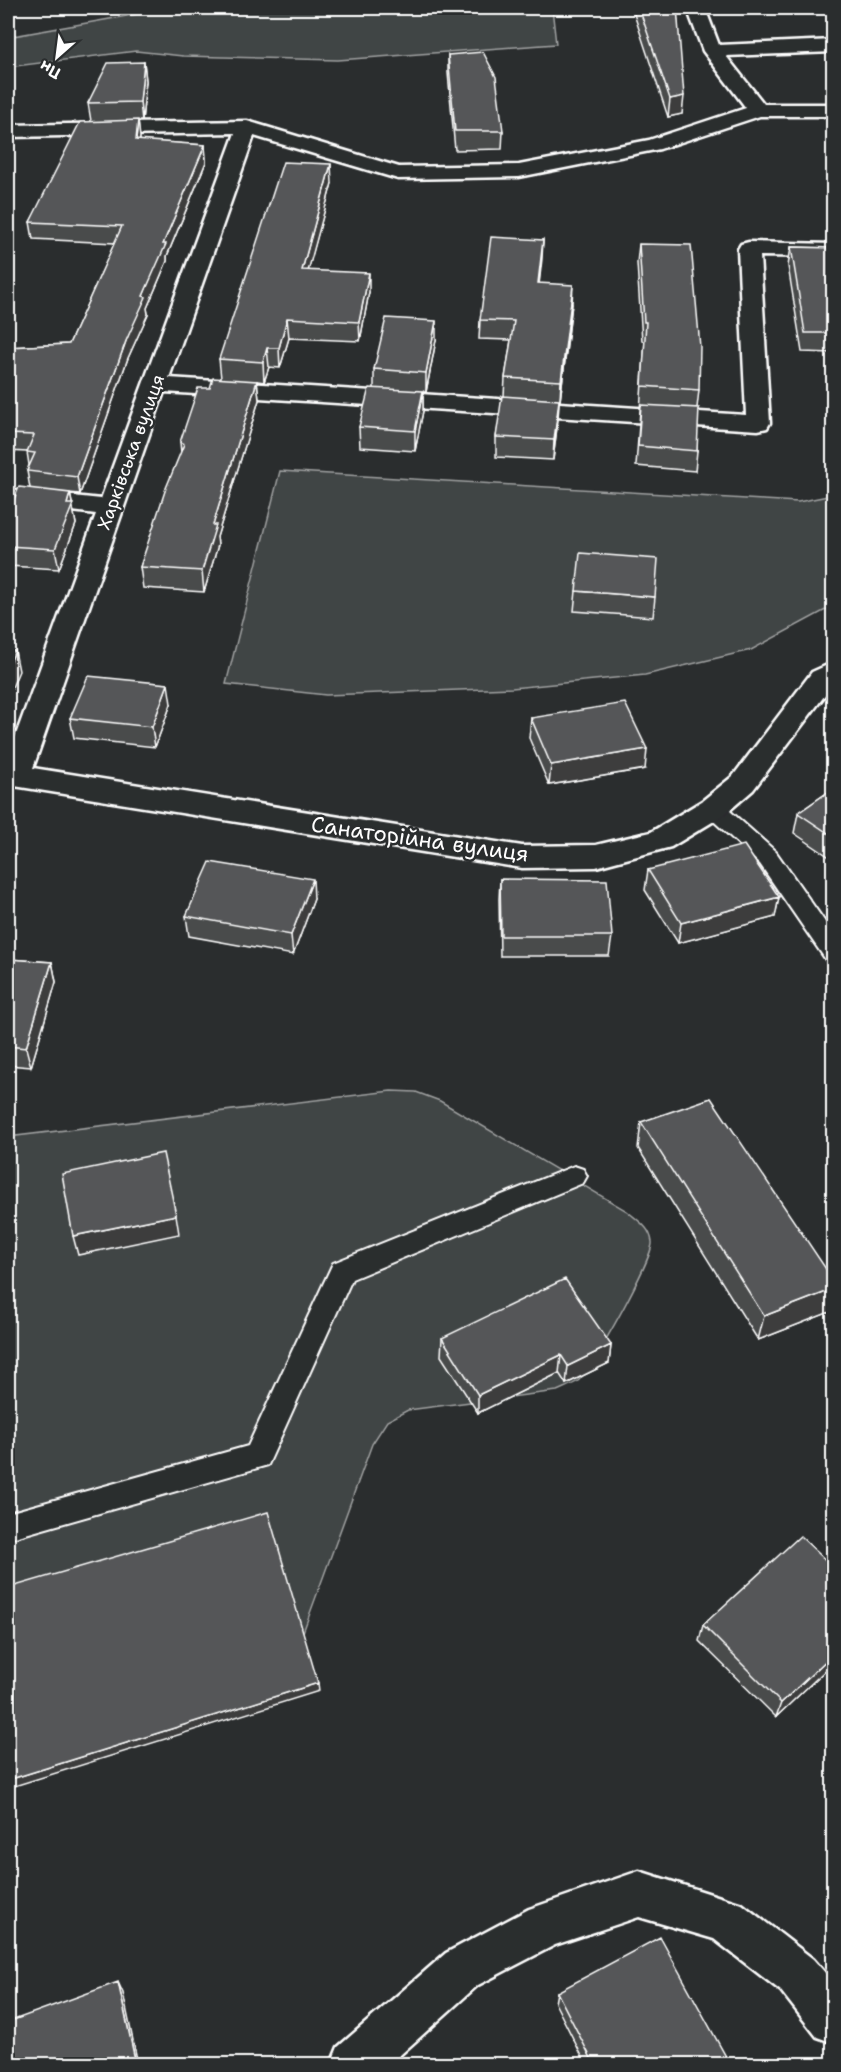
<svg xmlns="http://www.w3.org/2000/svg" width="841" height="2072" font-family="'Shantell Sans',sans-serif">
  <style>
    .green { fill: #414445; stroke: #a0a2a2; stroke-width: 1.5 }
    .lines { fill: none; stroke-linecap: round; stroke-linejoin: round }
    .service-casing { stroke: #fff; stroke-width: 4 }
    .minor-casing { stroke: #fff; stroke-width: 5 }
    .service { fill: #2a2d2e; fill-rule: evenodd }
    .minor { fill: #2a2d2e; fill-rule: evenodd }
    .wall { fill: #494b4c; stroke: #fff; stroke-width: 1.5 }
    .shaded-wall { fill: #3c3d3e; stroke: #fff; stroke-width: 1.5 }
    .building { fill: #555758; stroke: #fff; stroke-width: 1.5 }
    .labels { text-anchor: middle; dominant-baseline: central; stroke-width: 5; stroke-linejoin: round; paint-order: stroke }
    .far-street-label { font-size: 18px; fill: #fff; stroke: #2a2d2e }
    .street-label { font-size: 22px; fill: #fff; stroke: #2a2d2e }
  </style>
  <rect width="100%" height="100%" fill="#2a2d2e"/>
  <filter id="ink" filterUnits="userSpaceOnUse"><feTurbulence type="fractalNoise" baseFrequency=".0167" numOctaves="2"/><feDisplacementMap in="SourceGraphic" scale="12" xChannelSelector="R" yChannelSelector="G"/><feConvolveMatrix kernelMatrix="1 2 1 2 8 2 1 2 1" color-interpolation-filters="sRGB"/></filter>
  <g filter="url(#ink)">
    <!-- green -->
    <path class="green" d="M172,8h380l4,36 -218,16 -155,-4 -47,-5 -128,16v-30z
      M280,471l518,31 35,-7v111l-82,44 -106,25 -133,13 -186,7 -100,-11z
      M391,1091l25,1 24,9 187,110c11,10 23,16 25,31 2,15 -60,127 -74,139 -6,4 -15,7 -21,10l-149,19 -21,11 -15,23 -70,191 -294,114v-612z"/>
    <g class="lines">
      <defs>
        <path id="service" d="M713,801l8,2 55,49 58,83v27l-8,-2 -66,-96 -55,-51 -3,-5 3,-5z
          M574,1166l9,3 4,7 -4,7 -231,96 -84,186 -260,74v-26l240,-67 85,-183z"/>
        <path id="minor" d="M687,8h18l14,37 115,-5v12l-108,4 38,48h70v12h-74l-100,33 -141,28 -121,2 -144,-43 -85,242 577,37 -8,-166 3,-5 8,-2 85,2v13l-74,-1 10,167 -3,5 -9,2 -594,-38 -131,376 489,78 74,-1 55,-13 51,-31 31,-25 79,-104 22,-10v21l-81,107 -29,25 -53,32 -75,20 -74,1 -514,-83v-28l88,-243 -88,-11v-14l93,10 134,-366 -227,4v-12l239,-4 152,46 120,-2 130,-25 97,-32 -43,-57z
          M639,1871l103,33 71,55 21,24v60l-17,-6 -36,-46 -67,-52 -75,-22 -84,28 -77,40 -88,79h-59l7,-17 108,-94 83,-44z"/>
      </defs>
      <!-- service casing -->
      <use href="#service" class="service-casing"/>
      <!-- minor casing -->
      <use href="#minor" class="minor-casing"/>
      <!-- service -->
      <use href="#service" class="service"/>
      <!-- minor -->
      <use href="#minor" class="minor"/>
    </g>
    <!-- wall -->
    <path class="wall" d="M632,8h45l5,106 -14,3z
      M448,55l55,76 -1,18 -47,1 -7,-77z
      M144,62l2,19 -4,40h-4l2,20 65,4 1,17 -39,94v5l-20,47 1,6 -20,44 -48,136 -10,-1 6,31 -17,45 -51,-3v-52l22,-26 -3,-17 2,-6 -2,-13 -19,-1v-104l61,-3 46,-101 -82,-4 -3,-17 61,-101 -3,-18z
      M332,183l-24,87 61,22 -9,49 -71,-3 -9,30 -11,-1 -5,15 -7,-1 2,19 -42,137 1,8 -14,47 -61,-4 -3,-21 41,-114 -1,-11 41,-64 -2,-19z
      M543,240l-4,43 33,21 -12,97h-1l-1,18 -5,41 -57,-3v-20l8,-41 1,-18 6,-38 -32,-1 1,-19z
      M639,244l60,146 -2,18v43l-2,20 -59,-5 9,-125h-3l-5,-78z
      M791,247l43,1v105l-32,-1 -14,-86z
      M436,340l-10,52h-3v19l-8,40 -55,-4 -1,-20 15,-39v-19z
      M576,591l79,6 -2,20 -79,-6z
      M171,704l-16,43 -81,-9 -4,-20z
      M531,718l114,51 -96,16 -20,-47z
      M834,788v72l-40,-27 4,-20z
      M648,870l131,27 -4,20 -97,26 -33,-53z
      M500,879l112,57 -3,20h-109l-1,-57z
      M314,899l-21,56 -104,-19 -3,-20z
      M8,959l44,3 4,20 -25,85 -23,-2z
      M641,1122l193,159v20l-4,11 -72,28 -120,-192z
      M442,1338l169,7 -2,18 -43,21 -7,-11 -81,40 -37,-57z
      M834,1568v94l-58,55 -77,-76 4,-16z
      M557,1992l173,72h-144l-31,-61z"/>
    <!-- shaded-wall -->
    <path class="shaded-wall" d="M144,62l2,19 -4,40 -2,-19z
      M684,96l-2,18 -14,3 2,-18z
      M138,120l2,17 -2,20 -2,-17z
      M205,145l1,17 -39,94v5l-20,47 1,6 -20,44 -48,136 -3,-17 49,-136 37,-97z
      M331,164l1,19 -29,107 -1,-20z
      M543,240l-1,19 -5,43 1,-19z
      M369,273v19l-9,49 -1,-19z
      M573,285l-1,19 -12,97 1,-20z
      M287,318l2,20 -9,30 -1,-20z
      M436,321v19l-10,52v-19z
      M267,348l2,19 -5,15 -1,-20z
      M257,381l2,19 -42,137 1,8 -14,47 -2,-21 11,-46z
      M423,391v20l-8,40v-20z
      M559,400l-1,19 -5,41 1,-20z
      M70,493l6,31 -17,45 -4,-20 12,-45z
      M15,651l4,20 -11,26v-30z
      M168,684l3,20 -16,43 -3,-20z
      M647,749l-2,20 -96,16 2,-20z
      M313,879l1,20 -21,56 -2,-20z
      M779,897l-4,20 -97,26 3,-20z
      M52,962l4,20 -25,85 -5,-19z
      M176,1215l3,19 -101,21 -5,-19z
      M834,1289v12l-4,11 -72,28 6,-24z
      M611,1345l-2,18 -43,21 2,-18z
      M561,1355l-2,18 -81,40v-18z
      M834,1653v9l-58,55 5,-14z
      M318,1683l1,8 -311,97v-8z
      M118,1982l5,11 15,71h-2z"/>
    <!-- building -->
    <path class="building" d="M639,8h38l7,88 -14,3z
      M483,52l13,25 7,54h-48l-7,-76z
      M144,62l-4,40 -52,1 20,-40z
      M138,120l-2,20 69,5 -42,99h3l-23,52 3,1 -20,44 -49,136 -50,-6 8,-18 -8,-1 7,-17 -26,-1v-87l61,-3 53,-118 -92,-4 50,-100z
      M283,162l48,2 -29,106 67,3 -10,49 -72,-4 -8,30h-12l-4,14 -44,-3z
      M491,237l52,3 -5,43 35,2 -12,96 -56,-3 9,-57 -34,-1z
      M639,244l52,1 9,102 -1,43 -57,-4 4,-64h-2z
      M791,247l43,1v85h-29z
      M386,318l50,3 -10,52 -52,-4z
      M213,378l44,3 -44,144h3l-14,46 -62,-4 26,-79 18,-44 -4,-2 18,-54h12z
      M369,388l54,3 -8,40 -56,-4z
      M502,396l57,4 -5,40 -58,-3z
      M641,405l58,3 -2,43 -59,-5z
      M19,487l51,6 -3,11h6l-18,45 -47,-3v-32z
      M580,553l78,6 -3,38 -79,-6z
      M8,650l7,1 -7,16z
      M88,676l80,8 -16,43 -82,-9z
      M625,703l22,46 -96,16 -20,-47z
      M834,788v49l-36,-24z
      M744,845l35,52 -98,26 -33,-53z
      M210,862l103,17 -22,56 -105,-19z
      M500,879l107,1 5,56h-111z
      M8,959l44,3 -26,86 -18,-2z
      M711,1098l123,183v8l-70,27 -123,-194z
      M163,1153l13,62 -103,21 -11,-62z
      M565,1279l46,66 -43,21 -7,-11 -83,40 -36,-57z
      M268,1512l50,171 -310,97v-192z
      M800,1536l34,32v85l-53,50 -78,-78z
      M660,1937l70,127h-136l-37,-72z
      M118,1982l18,82h-128v-42z"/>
  </g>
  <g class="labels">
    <!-- far-street labels -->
    <g class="far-street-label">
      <text transform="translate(131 452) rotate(-70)">Харківська вулиця</text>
    </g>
    <!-- street labels -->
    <g class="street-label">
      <text transform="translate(420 839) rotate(8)">Санаторійна вулиця</text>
    </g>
  </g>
  <!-- margin -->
  <rect width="841" height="2072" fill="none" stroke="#2a2d2e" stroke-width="30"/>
  <rect x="15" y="15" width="811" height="2042" fill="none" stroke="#fff" stroke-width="2" filter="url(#ink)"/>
  <!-- north arrow -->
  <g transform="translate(57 57) rotate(208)" stroke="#2a2d2e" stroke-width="4.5" paint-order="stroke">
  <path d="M0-4.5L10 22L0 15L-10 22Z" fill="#ffffff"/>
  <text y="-9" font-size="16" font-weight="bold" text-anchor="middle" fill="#ffffff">Пн</text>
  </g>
</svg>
